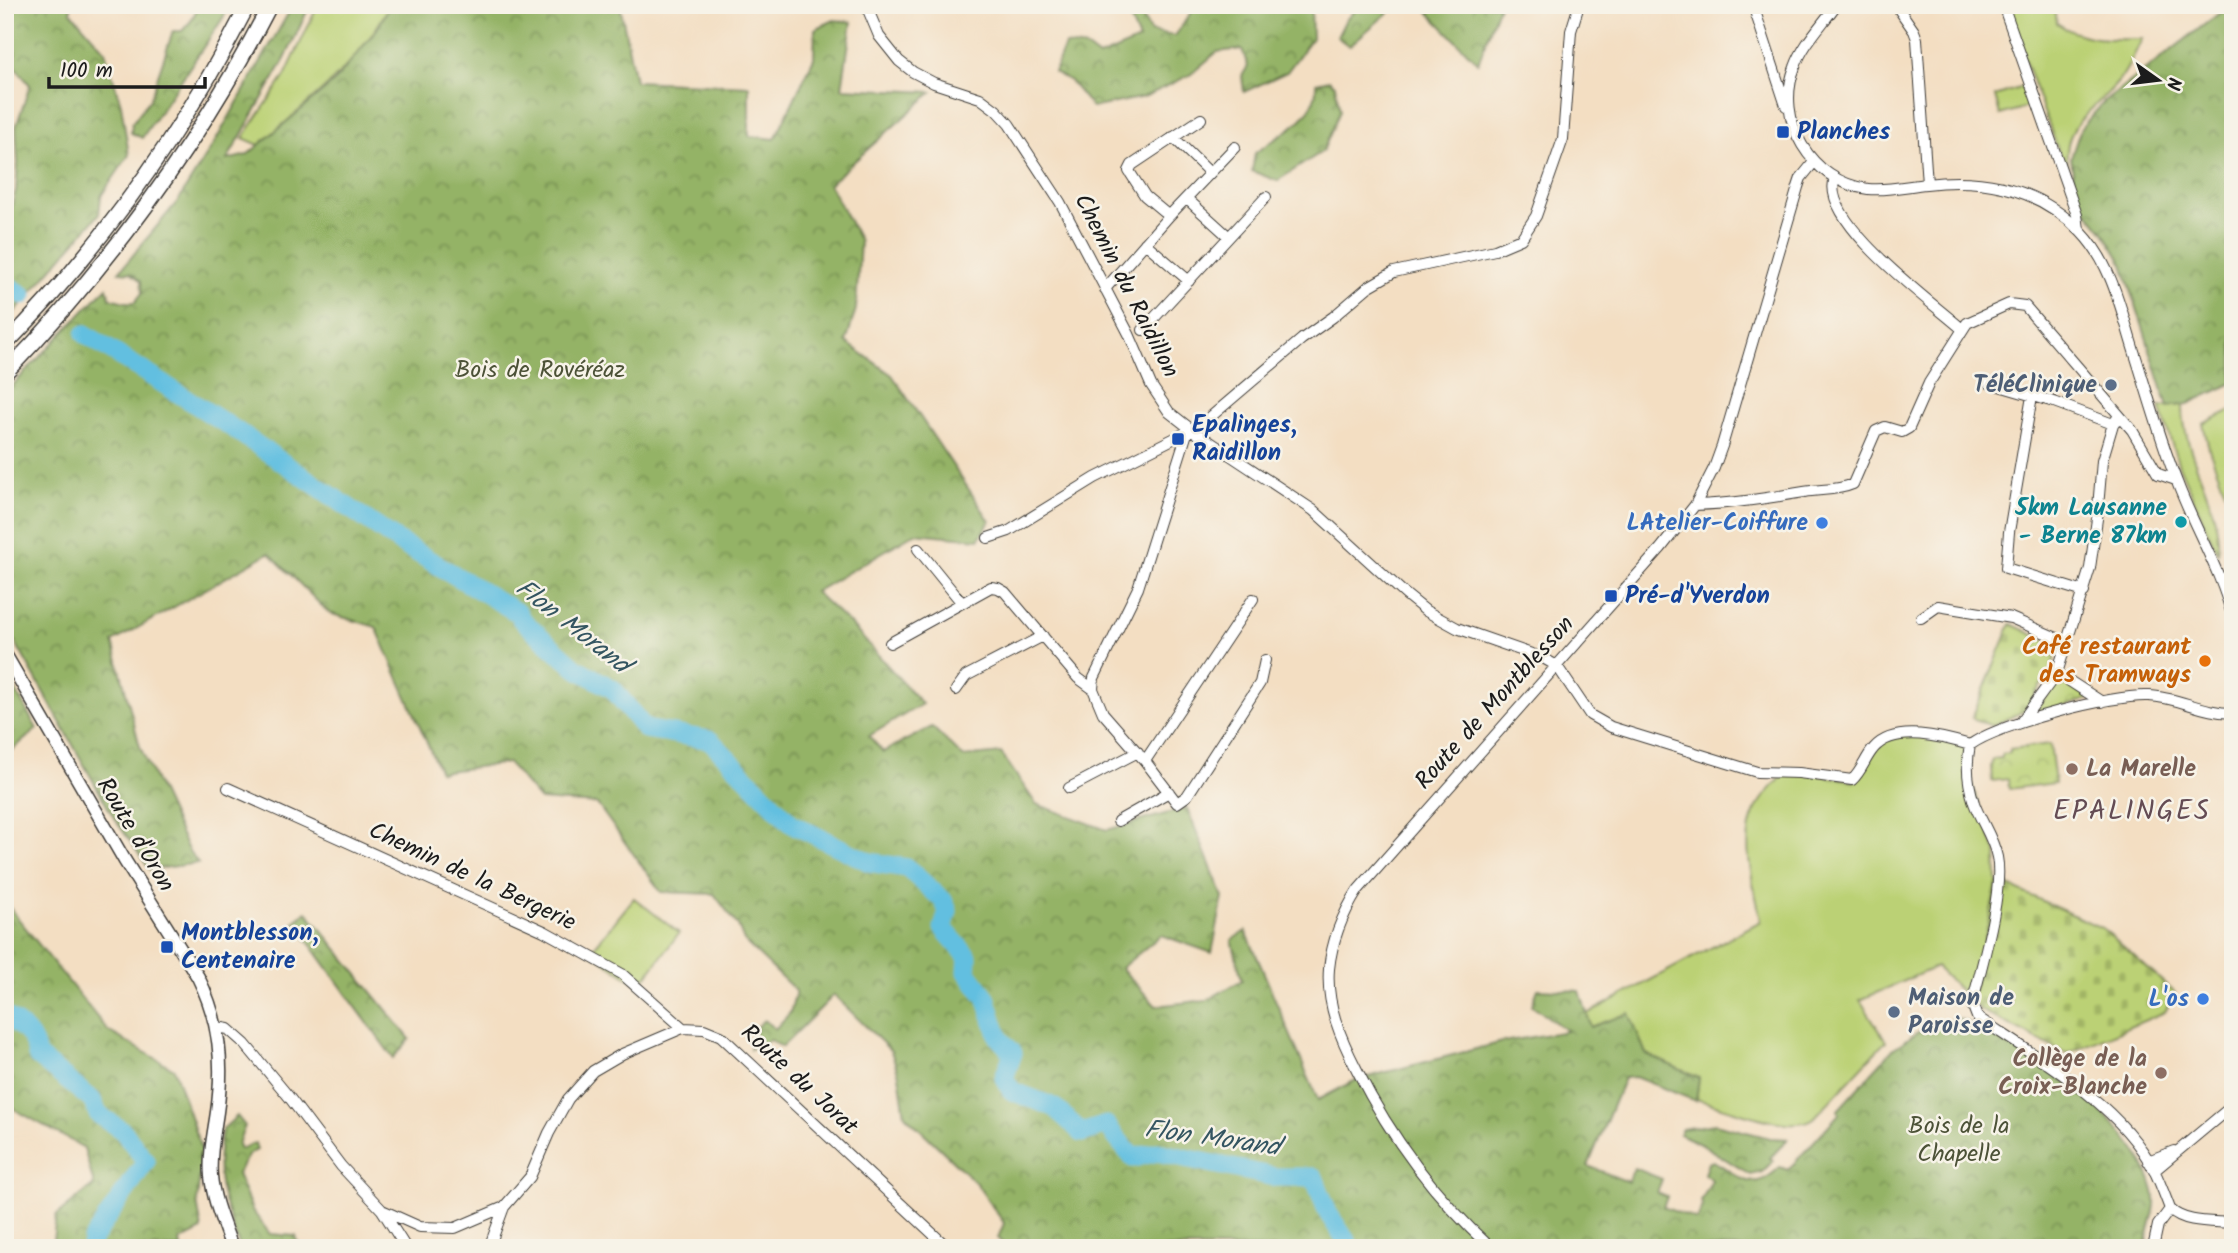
<svg xmlns="http://www.w3.org/2000/svg" width="2238" height="1253" font-family="Kalam,sans-serif">
  <style>
    .green { fill: #bbd175; stroke: #6c7648; stroke-width: 2 }
    .forest { fill: url(#forest-crowns); stroke: #586841; stroke-width: 2 }
    .cemetery { fill: url(#cemetery-stones); stroke: #6c7648; stroke-width: 2 }
    .park { fill: url(#park-crowns); stroke: #6c7648; stroke-width: 2 }
    .lines { fill: none; stroke-linecap: round; stroke-linejoin: round }
    .river { stroke: #62bfe0; stroke-width: 19 }
    .minor-casing { stroke: #3c3935; stroke-width: 12 }
    .major-casing { stroke: #3c3935; stroke-width: 15 }
    .highway-casing { stroke: #3c3935; stroke-width: 17 }
    .minor { stroke: #fff; stroke-width: 10 }
    .major { stroke: #fff; stroke-width: 12 }
    .highway { stroke: #fff; stroke-width: 14 }
    .transit-dot { fill: #1a4fb4; stroke: #f7f3e8; stroke-width: 2.5 }
    .service-dot { fill: #5c6f8a; stroke: #f7f3e8; stroke-width: 2.5 }
    .culture-dot { fill: #0f9aa8; stroke: #f7f3e8; stroke-width: 2.5 }
    .shop-dot { fill: #3f7fe0; stroke: #f7f3e8; stroke-width: 2.5 }
    .food-dot { fill: #e8710a; stroke: #f7f3e8; stroke-width: 2.5 }
    .education-dot { fill: #8d6e63; stroke: #f7f3e8; stroke-width: 2.5 }
    .labels { text-anchor: middle; dominant-baseline: central; stroke-width: 5; stroke-linejoin: round; paint-order: stroke }
    .transit-label { font-size: 24px; font-weight: bold; fill: #164399; stroke: #f7f3e8; text-anchor: start }
    .street-label { font-size: 24px; fill: #1c1c1c; stroke: #f7f3e8 }
    .park-label { font-size: 24px; fill: #4c5237; stroke: #f7f3e8 }
    .service-label { font-size: 24px; font-weight: bold; fill: #4e5e75; stroke: #f7f3e8; text-anchor: end }
    .culture-label { font-size: 24px; font-weight: bold; fill: #0d838f; stroke: #f7f3e8; text-anchor: end }
    .shop-label { font-size: 24px; font-weight: bold; fill: #366cbe; stroke: #f7f3e8; text-anchor: end }
    .food-label { font-size: 24px; font-weight: bold; fill: #c56008; stroke: #f7f3e8; text-anchor: end }
    .education-label { font-size: 24px; font-weight: bold; fill: #785e54; stroke: #f7f3e8; text-anchor: start }
    .water-label { font-size: 26px; font-style: italic; fill: #345561; stroke: #f7f3e8 }
    .quarter-label { font-size: 28px; letter-spacing: 2px; fill: #644c54; stroke: #f7f3e8 }
  </style>
  <defs>
    <pattern id="forest-crowns" width="20" height="18" patternUnits="userSpaceOnUse" patternTransform="scale(1.75)"><rect width="20" height="18" fill="#94b366"/><path d="M2 6a3 3 0 1 1 6 0M12 15a3 3 0 1 1 6 0" fill="none" stroke="#789153"/></pattern>
    <pattern id="cemetery-stones" width="16" height="16" patternUnits="userSpaceOnUse" patternTransform="scale(1.75)"><rect width="16" height="16" fill="#bbd175"/><path d="M2 7V4a2 2 0 0 1 4 0v3zM10 15v-3a2 2 0 0 1 4 0v3z" fill="#a0b365"/></pattern>
    <pattern id="park-crowns" width="20" height="18" patternUnits="userSpaceOnUse" patternTransform="scale(1.75)"><rect width="20" height="18" fill="#bbd175"/><path d="M2 6a3 3 0 1 1 6 0M12 15a3 3 0 1 1 6 0" fill="none" stroke="#a0b365"/></pattern>
  </defs>
  <rect width="100%" height="100%" fill="#f7f3e8"/>
  <filter id="ink" filterUnits="userSpaceOnUse"><feTurbulence type="fractalNoise" baseFrequency=".0143" numOctaves="2"/><feDisplacementMap in="SourceGraphic" scale="14" xChannelSelector="R" yChannelSelector="G"/><feConvolveMatrix kernelMatrix="1 2 1 2 8 2 1 2 1" color-interpolation-filters="sRGB"/></filter>
  <filter id="wash" filterUnits="userSpaceOnUse"><feTurbulence type="fractalNoise" baseFrequency=".00686" numOctaves="4" result="noise"/><feDisplacementMap in="SourceGraphic" scale="28" xChannelSelector="R" yChannelSelector="G"/><feGaussianBlur stdDeviation="1.57" result="paint"/><feColorMatrix in="noise" values="0 0 0 0 0 0 0 0 0 0 0 0 0 0 0 0 0 1.4 0 .05"/><feComposite in="paint" operator="in"/></filter>
  <g filter="url(#wash)">
    <rect width="100%" height="100%" fill="#f3dec2"/>
    <!-- green -->
    <path class="green" d="M318,5h72c-33,62 -80,96 -131,140l-16,-7 42,-62z
      M2004,5h51l2,18c26,19 55,16 85,16 -7,14 -14,31 -24,43 -30,36 -60,41 -49,97z
      M2028,85l6,20 -34,10 -5,-19z
      M2183,405c-1,52 39,97 35,149l-39,-88 -19,-59z
      M2233,409v103l-23,-60 -7,-28z
      M1899,732l71,12 -2,31 28,76 1,33 -26,117 -35,-34 -76,33 26,41 -72,77c-21,17 -92,-12 -118,-19l3,-21 -53,-24 -17,-40 -38,13 -4,-13 174,-93c-6,-34 -21,-75 -7,-108 7,-16 23,-30 34,-43l67,11 23,-37z
      M634,898l45,35 -39,52 -50,-33z"/>
    <!-- forest -->
    <path class="forest" d="M5,5h66v7l34,39 16,53 8,51 -28,41 -2,18 -94,109v-91l11,-42 2,-27 -2,-36 14,-42 -15,-18v-16l-10,-13z
      M199,5h30l-6,13 -81,120 -11,-5 1,-10 18,-24 23,-68h9l9,-10z
      M293,5h17l-25,54 -58,101 20,-5 88,-74 42,-52 13,-24h230l15,76 114,5v50l26,3 39,-81 1,-29 19,-9 18,2 -10,66 90,4 -103,92 31,57 -4,68 -10,33 46,33 98,146 -11,18 -64,-6 -100,59 37,34 70,78 -53,32 14,16 49,-25 31,30 38,-4 35,51 71,26 80,-22 36,89 -11,56 -51,-18 -40,33 35,38 51,-6 35,-20 -10,-40 14,-9 72,169 38,-20 147,-38 64,-11 -35,-26 6,-16 42,2 11,36 38,-14 17,41 53,24 -3,23 -61,-24 -11,1 -36,88 40,16 6,-14 28,11 -5,14 10,4 -4,10 34,13 6,-14 -2,-5 11,-21 -8,-6 4,-11 5,-2c29,15 37,35 67,6l8,3 51,-56 -1,-4 56,-62 36,-24 19,-2 5,-4c21,5 38,17 57,28 52,32 128,83 143,145 5,21 -8,35 -7,57h-1138l-11,-10 6,-15 -29,-41 -70,-67 -6,-40 -8,-24 -57,-56 -52,52 -12,-7 -20,9 5,-21 9,-8 11,9 15,-16 6,-22 -52,-50 -6,-15 -24,-32 -53,-2 -64,-88 -57,-4 -32,-37 -68,9 -64,-145 -47,-14 -60,-60 -156,89 27,105 48,103 10,13 -48,7 -36,-52 -109,-194v-231l102,-106 3,11 15,4h10l7,-9 -1,-12 -10,-8 -12,-1 59,-71 38,-61z
      M1196,5h115l1,33 -25,34 -43,20 -2,-16 6,-10 -6,-17 -25,3 -27,23 -46,22 -52,11 -22,-27 -16,-9 11,-27 22,3 12,9 40,-17 -9,-22 12,-3 8,17 25,4z
      M1359,5h38l-48,41 -12,-9 8,-16z
      M1421,5h78l-21,58z
      M2233,8v375l-45,21 -20,3 -45,-143 -20,-33 -21,-26 -8,-25 -3,-23 10,-29 23,-26 117,-90z
      M1329,80l6,5 5,26 -17,40 -46,30 -25,-10 3,-18c24,-18 65,-36 61,-70z
      M5,671l32,58 -32,27z
      M5,897l4,10 99,124 66,38 28,83 -5,50 5,28 -22,11 1,7h-129l4,-32 38,-31 -10,-37 -79,-44z
      M307,912l103,127 -17,19 -99,-136z
      M237,1116l8,10 -7,18 2,5 15,-6 2,7 -8,4 -12,20 15,36 18,24 26,2 3,12h-59c-16,-46 -28,-69 -18,-118z
      M1715,1124l55,14 18,1 -18,19 3,3 -11,11 -11,3 -47,-29 -25,-12 3,-5z"/>
    <!-- cemetery -->
    <path class="cemetery" d="M2011,624l48,23 -8,23 -27,41 -32,15 -20,-8z
      M1997,884l10,1 97,44 71,64 -10,19 -99,42 -86,-44 -9,-9z"/>
    <!-- park -->
    <path class="park" d="M2058,680l32,17 -1,2 -59,17z
      M2050,744l5,39 -46,6 -1,-10 -16,2 -1,-15 2,-7 9,-1v-4l8,-1v-4z"/>
    <g class="lines">
      <!-- river -->
      <path class="river" d="M5,284l18,11
        M85,334l146,93 168,115 119,71 3,6 55,49 37,21 32,40 65,11 82,84 77,38 38,6 36,32 5,11 -5,17 25,29 -1,15 19,25 13,41 14,15 -9,25 8,13 42,16 28,26 24,-8 27,33 24,-6 118,25h39l14,36 23,35
        M5,1016c18,11 29,19 32,40l55,44 6,14 25,17 23,30 -54,79 -1,8"/>
    </g>
  </g>
  <g filter="url(#ink)">
    <g class="lines">
      <defs>
        <path id="minor" d="M866,5l13,31 20,25 14,11 21,11 46,15 16,12 13,14 51,78 69,132 22,51 18,27 23,18 121,80 92,84 21,17 31,17 86,30 14,8 33,49 21,12 146,45 42,1 53,7c10,-9 13,-22 22,-32 21,-24 69,-11 96,-3 28,-21 143,-51 179,-49 29,1 54,17 84,17
          M1753,5l33,101
          M1836,5c-14,20 -33,39 -41,62 -21,53 16,115 73,122 19,2 39,-3 58,-5 58,-7 113,4 155,48 31,32 40,78 53,119 14,44 26,88 43,131 17,46 44,88 56,137
          M1896,5l18,26 3,8 10,145
          M2003,5l74,210 2,14
          M1173,137l37,36
          M1835,178c-17,42 98,125 127,151
          M1186,198l43,39
          M1169,216l-24,-20 -16,-25 3,-6 69,-46
          M1145,243l44,38
          M1105,289l64,-73 66,-69
          M1143,330l123,-133
          M1989,383l65,19 59,22
          M2032,396l-23,136 -3,36 78,24
          M1187,433l-49,155 -44,90 -1,11 10,24 42,48 32,42 10,-7 73,-113 5,-23
          M1695,505c37,-1 73,-7 109,-13 17,-3 33,-1 49,-8l23,-53 9,-4 17,5 7,-4 20,-45 38,-60 42,-19 16,2 107,124 26,44 18,6
          M988,538l21,-7 86,-53 106,-53 101,-86 31,-22 35,-30 26,-15 101,-22 26,-11 15,-23 27,-77 8,-108 8,-26
          M918,549l44,54
          M1921,618l17,-12 73,12 55,24
          M890,643l101,-56 7,1 7,4 73,86 15,11
          M956,690l10,-14 77,-40
          M2102,702l-45,-29 33,-105 7,-49 5,-58 11,-37 6,-8
          M2021,722l36,-49
          M1970,745c-4,19 -2,40 4,58 7,19 19,34 23,54 7,35 -16,111 -25,147l5,13c60,40 143,87 177,153 6,12 11,26 16,39 15,15 43,12 63,14
          M1145,761l108,-162
          M228,788l316,143 78,43 61,54
          M1069,788l69,-36
          M1118,821l51,-29
          M217,1027l11,2 17,15 44,53 52,69 41,44 38,17 35,1 49,-21 26,-30 19,-44 19,-34 25,-28 29,-17 61,-26 21,1 17,7 227,212
          M2148,1161l26,-10
          M2154,1171l79,-66
          M382,1210l24,38
          M489,1248l15,-41
          M1491,1248c-56,-51 -100,-110 -134,-178 -16,-31 -31,-65 -28,-101 3,-30 13,-54 29,-79l303,-342 34,-43 19,-37 8,-22 76,-259 3,-9 13,-16
          M2153,1248l5,-23 12,-16"/>
        <path id="major" d="M5,654l120,207 73,116c22,44 26,87 19,135 -3,21 -8,43 -6,64 2,24 13,49 21,72"/>
        <path id="highway" d="M5,345c98,-100 179,-215 243,-340
          M5,373c107,-110 195,-232 265,-368"/>
      </defs>
      <!-- minor casing -->
      <use href="#minor" class="minor-casing"/>
      <!-- major casing -->
      <use href="#major" class="major-casing"/>
      <!-- highway casing -->
      <use href="#highway" class="highway-casing"/>
      <!-- minor -->
      <use href="#minor" class="minor"/>
      <!-- major -->
      <use href="#major" class="major"/>
      <!-- highway -->
      <use href="#highway" class="highway"/>
    </g>
  </g>
  <!-- markers -->
  <g class="transit-dot">
    <rect x="1776" y="125" width="14" height="14" rx="3.5"/>
    <rect x="1171" y="432" width="14" height="14" rx="3.5"/>
    <rect x="1604" y="589" width="14" height="14" rx="3.5"/>
    <rect x="160" y="940" width="14" height="14" rx="3.5"/>
  </g>
  <g class="service-dot">
    <circle cx="2111" cy="385" r="7"/>
    <circle cx="1894" cy="1012" r="7"/>
  </g>
  <circle class="culture-dot" cx="2181" cy="522" r="7"/>
  <g class="shop-dot">
    <circle cx="1822" cy="523" r="7"/>
    <circle cx="2203" cy="999" r="7"/>
  </g>
  <circle class="food-dot" cx="2205" cy="661" r="7"/>
  <g class="education-dot">
    <circle cx="2072" cy="769" r="7"/>
    <circle cx="2161" cy="1073" r="7"/>
  </g>
  <g class="labels">
    <!-- transit labels -->
    <g class="transit-label">
      <text x="1797" y="132">Planches</text>
      <text x="1192" y="425">Epalinges,<tspan x="1192" dy="28">Raidillon</tspan></text>
      <text x="1625" y="596">Pré-d'Yverdon</text>
      <text x="181" y="933">Montblesson,<tspan x="181" dy="28">Centenaire</tspan></text>
    </g>
    <!-- street labels -->
    <g class="street-label">
      <text transform="translate(1126 286) rotate(63)">Chemin du Raidillon</text>
      <text transform="translate(1495 703) rotate(-48)">Route de Montblesson</text>
      <text transform="translate(135 835) rotate(59)">Route d'Oron</text>
      <text transform="translate(472 877) rotate(25)">Chemin de la Bergerie</text>
      <text transform="translate(799 1080) rotate(43)">Route du Jorat</text>
    </g>
    <!-- park labels -->
    <g class="park-label">
      <text x="540" y="370">Bois de Rovéréaz</text>
      <text x="1959" y="1126">Bois de la<tspan x="1959" dy="28">Chapelle</tspan></text>
    </g>
    <!-- service labels -->
    <g class="service-label">
      <text x="2097" y="385">TéléClinique</text>
      <text x="1908" y="998" text-anchor="start">Maison de<tspan x="1908" dy="28">Paroisse</tspan></text>
    </g>
    <!-- culture labels -->
    <g class="culture-label">
      <text x="2167" y="508">5km Lausanne<tspan x="2167" dy="28">- Berne 87km</tspan></text>
    </g>
    <!-- shop labels -->
    <g class="shop-label">
      <text x="1808" y="523">LAtelier-Coiffure</text>
      <text x="2189" y="999">L'os</text>
    </g>
    <!-- food labels -->
    <g class="food-label">
      <text x="2191" y="647">Café restaurant<tspan x="2191" dy="28">des Tramways</tspan></text>
    </g>
    <!-- education labels -->
    <g class="education-label">
      <text x="2086" y="769">La Marelle</text>
      <text x="2147" y="1059" text-anchor="end">Collège de la<tspan x="2147" dy="28">Croix-Blanche</tspan></text>
    </g>
    <!-- water labels -->
    <g class="water-label">
      <text transform="translate(572 627) rotate(38)">Flon Morand</text>
      <text transform="translate(1212 1139) rotate(8)">Flon Morand</text>
    </g>
    <!-- quarter labels -->
    <g class="quarter-label">
      <text x="2132" y="811">EPALINGES</text>
    </g>
  </g>
  <!-- margin -->
  <rect width="2238" height="1253" fill="none" stroke="#f7f3e8" stroke-width="28"/>
  <!-- north arrow -->
  <g transform="translate(2158 80) rotate(104)" stroke="#f7f3e8" stroke-width="5" paint-order="stroke">
  <path d="M0-5L12 26L0 18L-12 26Z" fill="#1c1c1c"/>
  <text y="-10" font-size="19" font-weight="bold" text-anchor="middle" fill="#1c1c1c">N</text>
  </g>
  <!-- scale -->
  <path d="M49 77v10h156v-10" fill="none" stroke="#1c1c1c" stroke-width="3.5"/>
  <text x="60" y="77" font-size="21" fill="#1c1c1c" stroke="#f7f3e8" stroke-width="5" paint-order="stroke">100 m</text>
</svg>
